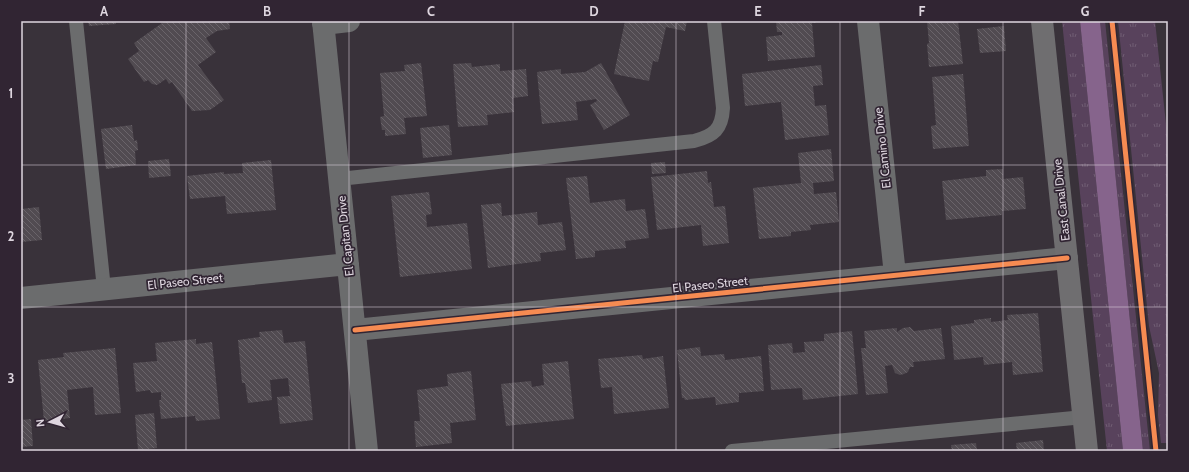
<svg xmlns="http://www.w3.org/2000/svg" width="1189" height="472" font-family="Cabin,sans-serif">
  <style>
    .grass { fill: url(#grass-tufts) }
    .water { fill: #86648c }
    .building { fill: url(#building-back-hatch) }
    .lines { fill: none; stroke-linecap: round; stroke-linejoin: round }
    .lane { stroke: #6b6c6d; stroke-width: 14 }
    .street { stroke: #6b6c6d; stroke-width: 22 }
    .secondary { stroke: #6f6e70; stroke-width: 22 }
    .cycleway-casing { stroke: #312533; stroke-width: 8 }
    .cycleway { stroke: #f68b52; stroke-width: 5 }
    .grid { fill: none; stroke: #ded6df; stroke-width: 1; stroke-opacity: 0.55 }
    .labels { text-anchor: middle; dominant-baseline: central; stroke-width: 3.5; stroke-linejoin: round; paint-order: stroke }
    .street-label { font-size: 12px; fill: #ded6df; stroke: #312533 }
    .neatline { fill: none; stroke: #ded6df; stroke-width: 1.5 }
    .grid-label { font-size: 13px; text-anchor: middle; font-weight: bold; fill: #ded6df }
  </style>
  <defs>
    <pattern id="grass-tufts" width="24" height="20" patternUnits="userSpaceOnUse"><rect width="24" height="20" fill="#58425c"/><path d="M3 7l-1-3M5 7V3M7 7l1-3M15 17l-1-3M17 17v-4M19 17l1-3" fill="none" stroke="#705d73"/></pattern>
    <pattern id="building-back-hatch" width="6" height="6" patternUnits="userSpaceOnUse"><rect width="6" height="6" fill="#514b51"/><path d="M-1 5l2 2M0 0l6 6M5-1l2 2" fill="none" stroke="#6a646a"/></pattern>
  </defs>
  <rect width="100%" height="100%" fill="#39323a"/>
  <!-- grass -->
  <path class="grass" d="M1062,21h18l43,430h-16z
    M1100,21h5l45,430h-7z
    M1118,21h37l13,122v300h-7l-3,-28 1,-42 -10,-47z"/>
  <!-- water -->
  <path class="water" d="M1080,21h20l43,430h-20z"/>
  <!-- building -->
  <path class="building" d="M88,21h28v3l-27,2z
    M165,21h64l1,8 -13,2 -11,7 10,14 -18,13 26,35 -14,10 -18,1 -20,-29 -3,2 -3,-5 -9,6 -5,-1 -4,-4 -4,2 -16,-23 11,-8 -5,-8z
    M625,21h62l-2,10 -19,-4 -8,35 -5,-1 -4,20 -35,-7z
    M776,21h40v2h-4l3,34 -47,4 -2,-24 16,-2v-3h-5z
    M927,21h31l5,43 -34,3 -2,-23 2,-1z
    M1004,26l2,25 -26,2 -3,-24z
    M421,63l6,53 -23,2 2,16 -21,2v-6h-3l-2,-13 4,-1 -4,-43 25,-2 -1,-6z
    M471,63l1,4 28,-3v7l26,-2 2,27 -15,2 1,14 -27,3 1,10 -30,2 -5,-63z
    M601,63l29,52 -26,15 -14,-25 7,-4 -1,-2 -20,3 2,18 -36,4 -5,-52 24,-3v5l24,-2z
    M821,65l2,20 -10,1 2,20 11,-1 3,30 -44,5 -4,-38 -36,4 -3,-32z
    M963,74l6,72 -36,3 -2,-23 5,-1 -4,-48z
    M132,125l2,16 3,-1 1,10 -3,1 1,14 -30,4 -5,-40z
    M449,125l3,30 -29,3 -3,-30z
    M831,149l3,32 -21,2 1,11 22,-2 3,30 -29,3 1,5 -20,2v4l-32,3 -6,-51 48,-5 -3,-30z
    M169,159l2,17 -22,2 -1,-17z
    M271,160l5,50 -49,4 -2,-18 -35,3 -3,-23 37,-4v2l19,-1 -1,-10z
    M665,162l1,11 -14,1 -1,-11z
    M1003,169v10l20,-2 3,32 -24,2v4l-56,5 -4,-39 44,-5v-6z
    M707,171l1,12 3,-1 3,25 11,-1 4,37 -26,3 -2,-21 -44,5 -6,-53z
    M587,176l3,27 35,-4 1,12 19,-2 4,29 -24,3 1,7 -31,3v6l-19,2 -10,-81z
    M429,192l3,22 -6,1 1,12 40,-4 5,46 -72,8 -9,-81z
    M501,203l1,13 35,-4 1,13 24,-3 4,28 -26,3 1,8 -53,7 -7,-63z
    M39,207l3,33 -21,2v-33z
    M1038,313l5,59 -30,3 -1,-13 -28,3 -1,-8 -29,3 -3,-34 23,-3v-3l17,-2v4l17,-2 -1,-5z
    M910,327l4,4 27,-3 4,31 -32,3 1,5h-4l-2,5 -4,2 -4,1 -5,-2 -3,-8 -7,1 3,27 -22,2 -5,-47h5l-2,-17 33,-3v4l6,-4z
    M282,330l2,13 21,-2 8,79 -33,4 -3,-27 13,-1 -2,-18 -18,2 2,20 -24,3 -3,-20h-3l-4,-43 22,-3 -1,-5z
    M852,331l6,63 -55,6 -1,-12 -31,2 -3,-45 24,-2 1,10 12,-1 -1,-10 20,-1v-7z
    M196,339v5l16,-2 8,77 -24,2 -1,-5 -34,3 -2,-19h2v-8l-10,1 -1,-3 -14,2 -3,-29 24,-2 -2,-18z
    M700,347l1,9 23,-2 1,6 36,-4 3,35 -25,2v9l-23,3 -1,-8 -30,3 -1,-2h-2l-5,-48z
    M115,348l6,65 -26,2 -2,-28 -26,3 3,28 -26,3 -6,-61 26,-3 -1,-4z
    M642,355l1,4 20,-3 6,52 -55,6 -2,-27 -11,1 -3,-29z
    M568,361l6,58 -68,7 -5,-42 30,-3 1,6 12,-2 -2,-21z
    M471,371l5,49 -26,3 2,20 -36,4 -2,-26h6l-3,-31 31,-4 -1,-12z
    M154,413l3,35 -19,2 -3,-35z
    M31,419l2,27 -12,1v-27z
    M1043,440l1,11h-27l-1,-8z
    M976,443l1,8h-25l-1,-6z"/>
  <g class="lines">
    <!-- lane -->
    <path class="lane" d="M76,21l28,268
      M339,179l355,-38c20,-5 28,-12 29,-33l-9,-87
      M732,451l352,-34"/>
    <!-- street -->
    <path class="street" d="M323,21l44,430
      M868,21l27,254
      M323,24l26,-3
      M21,298l327,-34
      M355,330l712,-72"/>
    <!-- secondary -->
    <path class="secondary" d="M1042,21l45,430"/>
    <defs>
      <path id="cycleway" d="M1112,21l44,430
        M355,330l712,-72"/>
    </defs>
    <!-- cycleway casing -->
    <use href="#cycleway" class="cycleway-casing"/>
    <!-- cycleway -->
    <use href="#cycleway" class="cycleway"/>
  </g>
  <!-- grid -->
  <path class="grid" d="M186,21v430M349,21v430M513,21v430M676,21v430M840,21v430M1003,21v430M21,165h1147M21,307h1147"/>
  <g class="labels">
    <!-- street labels -->
    <g class="street-label">
      <text transform="translate(882 148) rotate(-96)">El Camino Drive</text>
      <text transform="translate(1061 200) rotate(-96)">East Canal Drive</text>
      <text transform="translate(345 236) rotate(-96)">El Capitan Drive</text>
      <text transform="translate(185 281) rotate(-6)">El Paseo Street</text>
      <text transform="translate(710 284) rotate(-6)">El Paseo Street</text>
    </g>
  </g>
  <!-- border -->
  <rect width="1189" height="472" fill="none" stroke="#312533" stroke-width="44"/>
  <!-- north arrow -->
  <g transform="translate(50 422) rotate(264)" stroke="#312533" stroke-width="3" paint-order="stroke">
  <path d="M0-3L7 15L0 10L-7 15Z" fill="#ded6df"/>
  <text y="-6" font-size="11" font-weight="bold" text-anchor="middle" fill="#ded6df">N</text>
  </g>
  <rect x="22" y="22" width="1145" height="428" class="neatline"/>
  <g class="grid-label">
    <text x="104" y="16">A</text>
    <text x="267" y="16">B</text>
    <text x="431" y="16">C</text>
    <text x="594" y="16">D</text>
    <text x="758" y="16">E</text>
    <text x="922" y="16">F</text>
    <text x="1085" y="16">G</text>
    <text x="11" y="98">1</text>
    <text x="11" y="241">2</text>
    <text x="11" y="383">3</text>
  </g>
</svg>
